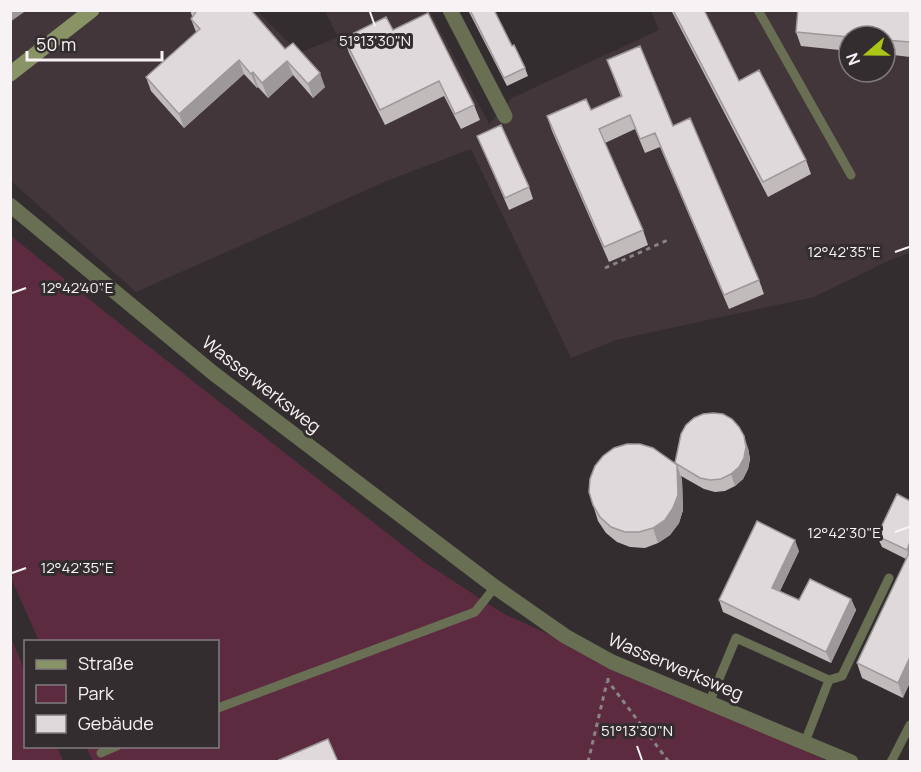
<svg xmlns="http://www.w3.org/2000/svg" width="921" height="772" font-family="Manrope,sans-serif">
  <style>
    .built { fill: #42363a; fill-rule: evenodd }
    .green { fill: #5d2b40 }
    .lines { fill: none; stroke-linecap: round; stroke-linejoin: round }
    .path { stroke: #898485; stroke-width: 3; stroke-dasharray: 4.5 4.5; stroke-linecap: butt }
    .service { stroke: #686f53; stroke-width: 9 }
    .minor { stroke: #686f53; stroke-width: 15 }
    .secondary { stroke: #889366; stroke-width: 15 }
    .wall { fill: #c1bbbc }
    .shaded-wall { fill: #9d9899 }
    .building { fill: #e0d9db; stroke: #9d9899; stroke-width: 1.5 }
    .ticks { fill: none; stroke: #f7f3f4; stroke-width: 2 }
    .labels { text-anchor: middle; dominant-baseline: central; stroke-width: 6; stroke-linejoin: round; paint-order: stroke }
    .street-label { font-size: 18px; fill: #f7f3f4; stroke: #332d2f }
    .ticks-label { font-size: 15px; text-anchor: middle; fill: #f7f3f4; stroke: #332d2f; stroke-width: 6; stroke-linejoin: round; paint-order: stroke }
  </style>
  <rect width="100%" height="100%" fill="#332d2f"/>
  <!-- built -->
  <path class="built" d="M11,11h246l42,42 39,-16 -13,-26h105l59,113 23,-26 147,-68 -8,-19h259v242l-20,7 -76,37 -198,43 -45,18 -100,-209 -82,31 -253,112 -125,-111zM849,36h36v36h-36z"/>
  <!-- green -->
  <path class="green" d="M10,235l114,92 300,235 80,52 323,147h-734l-7,-14 132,-1v-104l-179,-1 -28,-63z
    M11,637l14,35 1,74 31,1 6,14h-52z"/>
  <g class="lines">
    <!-- path -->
    <path class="path" d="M605,268l65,-29
      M608,678v3l61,81
      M588,762l19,-80"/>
    <!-- service -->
    <path class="service" d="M758,10l93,165
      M709,703l27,-65 93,42 13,-4 47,-98
      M218,708l257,-96 20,-25
      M805,742l24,-62
      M101,753l16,-7
      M891,762l19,-37"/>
    <!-- minor -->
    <path class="minor" d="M450,10l55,106
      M10,205l203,168 282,214 70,49 47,26 239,100"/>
    <!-- secondary -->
    <path class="secondary" d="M10,74l82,-64"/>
  </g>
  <!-- wall -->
  <path class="wall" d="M190,10h61l34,39 40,38 -12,11 -20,-23 -25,23 -10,-11 -1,1 -13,-14 -60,54 -33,-37 -5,-14 50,-45 -5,-13 1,-3z
    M468,10h26l18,36 13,22 3,8 -21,10z
    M671,10h33l35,71 67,79 5,14 -43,23z
    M910,10v47l-25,-3v-18h-36v15l-48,-5 -5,-14z
    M393,30l81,75 6,15 -19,9 -17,-33 -59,29 -36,-72 -5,-15z
    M607,60l66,66 86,154 5,14 -35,15 -69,-162 -15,6 -10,-24 -30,14 38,87 5,15 -39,17 -57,-131 -5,-15 44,-6 30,-13z
    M477,136l52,51 4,12 -24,11z
    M748,448l2,11 -2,10 -5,10 -8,7 -10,5 -10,1 -11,-3 -23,-13 1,4 1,30 -4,13 -9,12 -12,8 -13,5 -15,-1 -13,-5 -11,-9 -8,-12 -5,-16 82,-42z
    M910,501l-7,197 -41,-20 -5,-15 49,-104 -24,-12 -5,-11z
    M799,551l-19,40 19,9 52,-1 5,11 -25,53 -108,-51 -4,-12z"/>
  <!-- shaded-wall -->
  <path class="shaded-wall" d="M10,10h17l-17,12z
    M239,60l5,14 -60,54 -5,-14z
    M287,61l6,14 -25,23 -6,-15z
    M253,72l5,15 -1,1 -6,-14z
    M320,73l5,14 -12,11 -5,-14z
    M744,436l4,12 2,11 -2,10 -5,10 -8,7 -4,-12z
    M677,465l5,15 1,30 -4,13 -9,12 -12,8 -5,-15z
    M795,540l4,11 -23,48 -4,-11z
    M910,542v18l-3,-10z
    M851,599l5,11 -25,53 -5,-11z
    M910,657v26l-7,15 -5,-15z"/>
  <!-- building -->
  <path class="building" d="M195,10h56l34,39 8,-6 27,30 -12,11 -21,-23 -25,22 -9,-11 -2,2 -12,-14 -60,54 -33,-37 54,-48 -9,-10 5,-7z
    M470,10h24l18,36 2,-1 11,23 -21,10z
    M673,10h31l35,71 20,-11 47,90 -43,22z
    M798,10h112v32l-25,-2v-4l-36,1 -53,-5z
    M428,13l46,92 -19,9 -16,-33 -59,29 -36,-72 42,-21 7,13z
    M640,46l33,80 17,-8 69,162 -35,15 -69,-162 -15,6 -10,-24 -31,14 44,101 -39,17 -57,-131 39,-17 5,11 31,-14 -15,-36z
    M501,125l28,62 -24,11 -28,-62z
    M713,413l10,1 9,5 7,8 5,9 2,11 -2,11 -5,9 -8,7 -10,5 -11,1 -10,-2 -25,-15 6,-29 5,-9 8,-7 9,-4z
    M627,444h13l13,4 24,17 1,30 -5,13 -8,12 -12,8 -14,4h-14l-14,-5 -11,-10 -7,-12 -4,-13 1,-13 5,-13 8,-10 11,-8z
    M897,494l13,7v41l-3,8 -30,-14z
    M757,521l38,19 -23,48 27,12 11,-21 41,20 -25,53 -107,-52z
    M910,551v106l-12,26 -41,-20z
    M328,739l10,23h-58l-1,-2z"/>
  <!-- ticks -->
  <path class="ticks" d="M370,12l5,14M895,252l14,-5M12,293l14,-5M895,532l14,-5M12,573l14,-5M637,746l5,14"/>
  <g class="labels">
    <!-- street labels -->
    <g class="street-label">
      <text transform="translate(262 384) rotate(38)">Wasserwerksweg</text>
      <text transform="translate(676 666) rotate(23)">Wasserwerksweg</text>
    </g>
  </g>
  <g class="ticks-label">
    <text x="375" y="46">51°13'30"N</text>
    <text x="844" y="257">12°42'35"E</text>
    <text x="77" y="293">12°42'40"E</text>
    <text x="844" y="538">12°42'30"E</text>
    <text x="77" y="573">12°42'35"E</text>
    <text x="637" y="736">51°13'30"N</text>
  </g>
  <!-- border -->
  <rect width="921" height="772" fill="none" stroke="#f7f3f4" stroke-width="24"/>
  <!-- legend -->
  <rect x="24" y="640" width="195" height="108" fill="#332d2f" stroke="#817c7e" stroke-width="1.5"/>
  <rect x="36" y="660" width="30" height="9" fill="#889366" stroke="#817c7e" stroke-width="1.5"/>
  <text x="78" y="670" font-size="18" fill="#f7f3f4">Straße</text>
  <rect x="36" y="685" width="30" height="18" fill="#5d2b40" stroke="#817c7e" stroke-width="1.5"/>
  <text x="78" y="700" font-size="18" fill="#f7f3f4">Park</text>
  <rect x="36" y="715" width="30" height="18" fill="#e0d9db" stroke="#817c7e" stroke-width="1.5"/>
  <text x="78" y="730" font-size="18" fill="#f7f3f4">Gebäude</text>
  <!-- north arrow -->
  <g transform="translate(867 54) rotate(250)"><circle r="28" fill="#332d2f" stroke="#817c7e" stroke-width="1.5"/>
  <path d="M0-4.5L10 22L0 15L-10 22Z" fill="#aac718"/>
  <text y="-9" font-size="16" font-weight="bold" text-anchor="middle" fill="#f7f3f4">N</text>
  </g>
  <!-- scale -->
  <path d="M27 51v9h135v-9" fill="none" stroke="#f7f3f4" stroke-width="3"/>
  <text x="36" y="51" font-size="18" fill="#f7f3f4" stroke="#332d2f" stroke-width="4.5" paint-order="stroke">50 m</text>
</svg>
